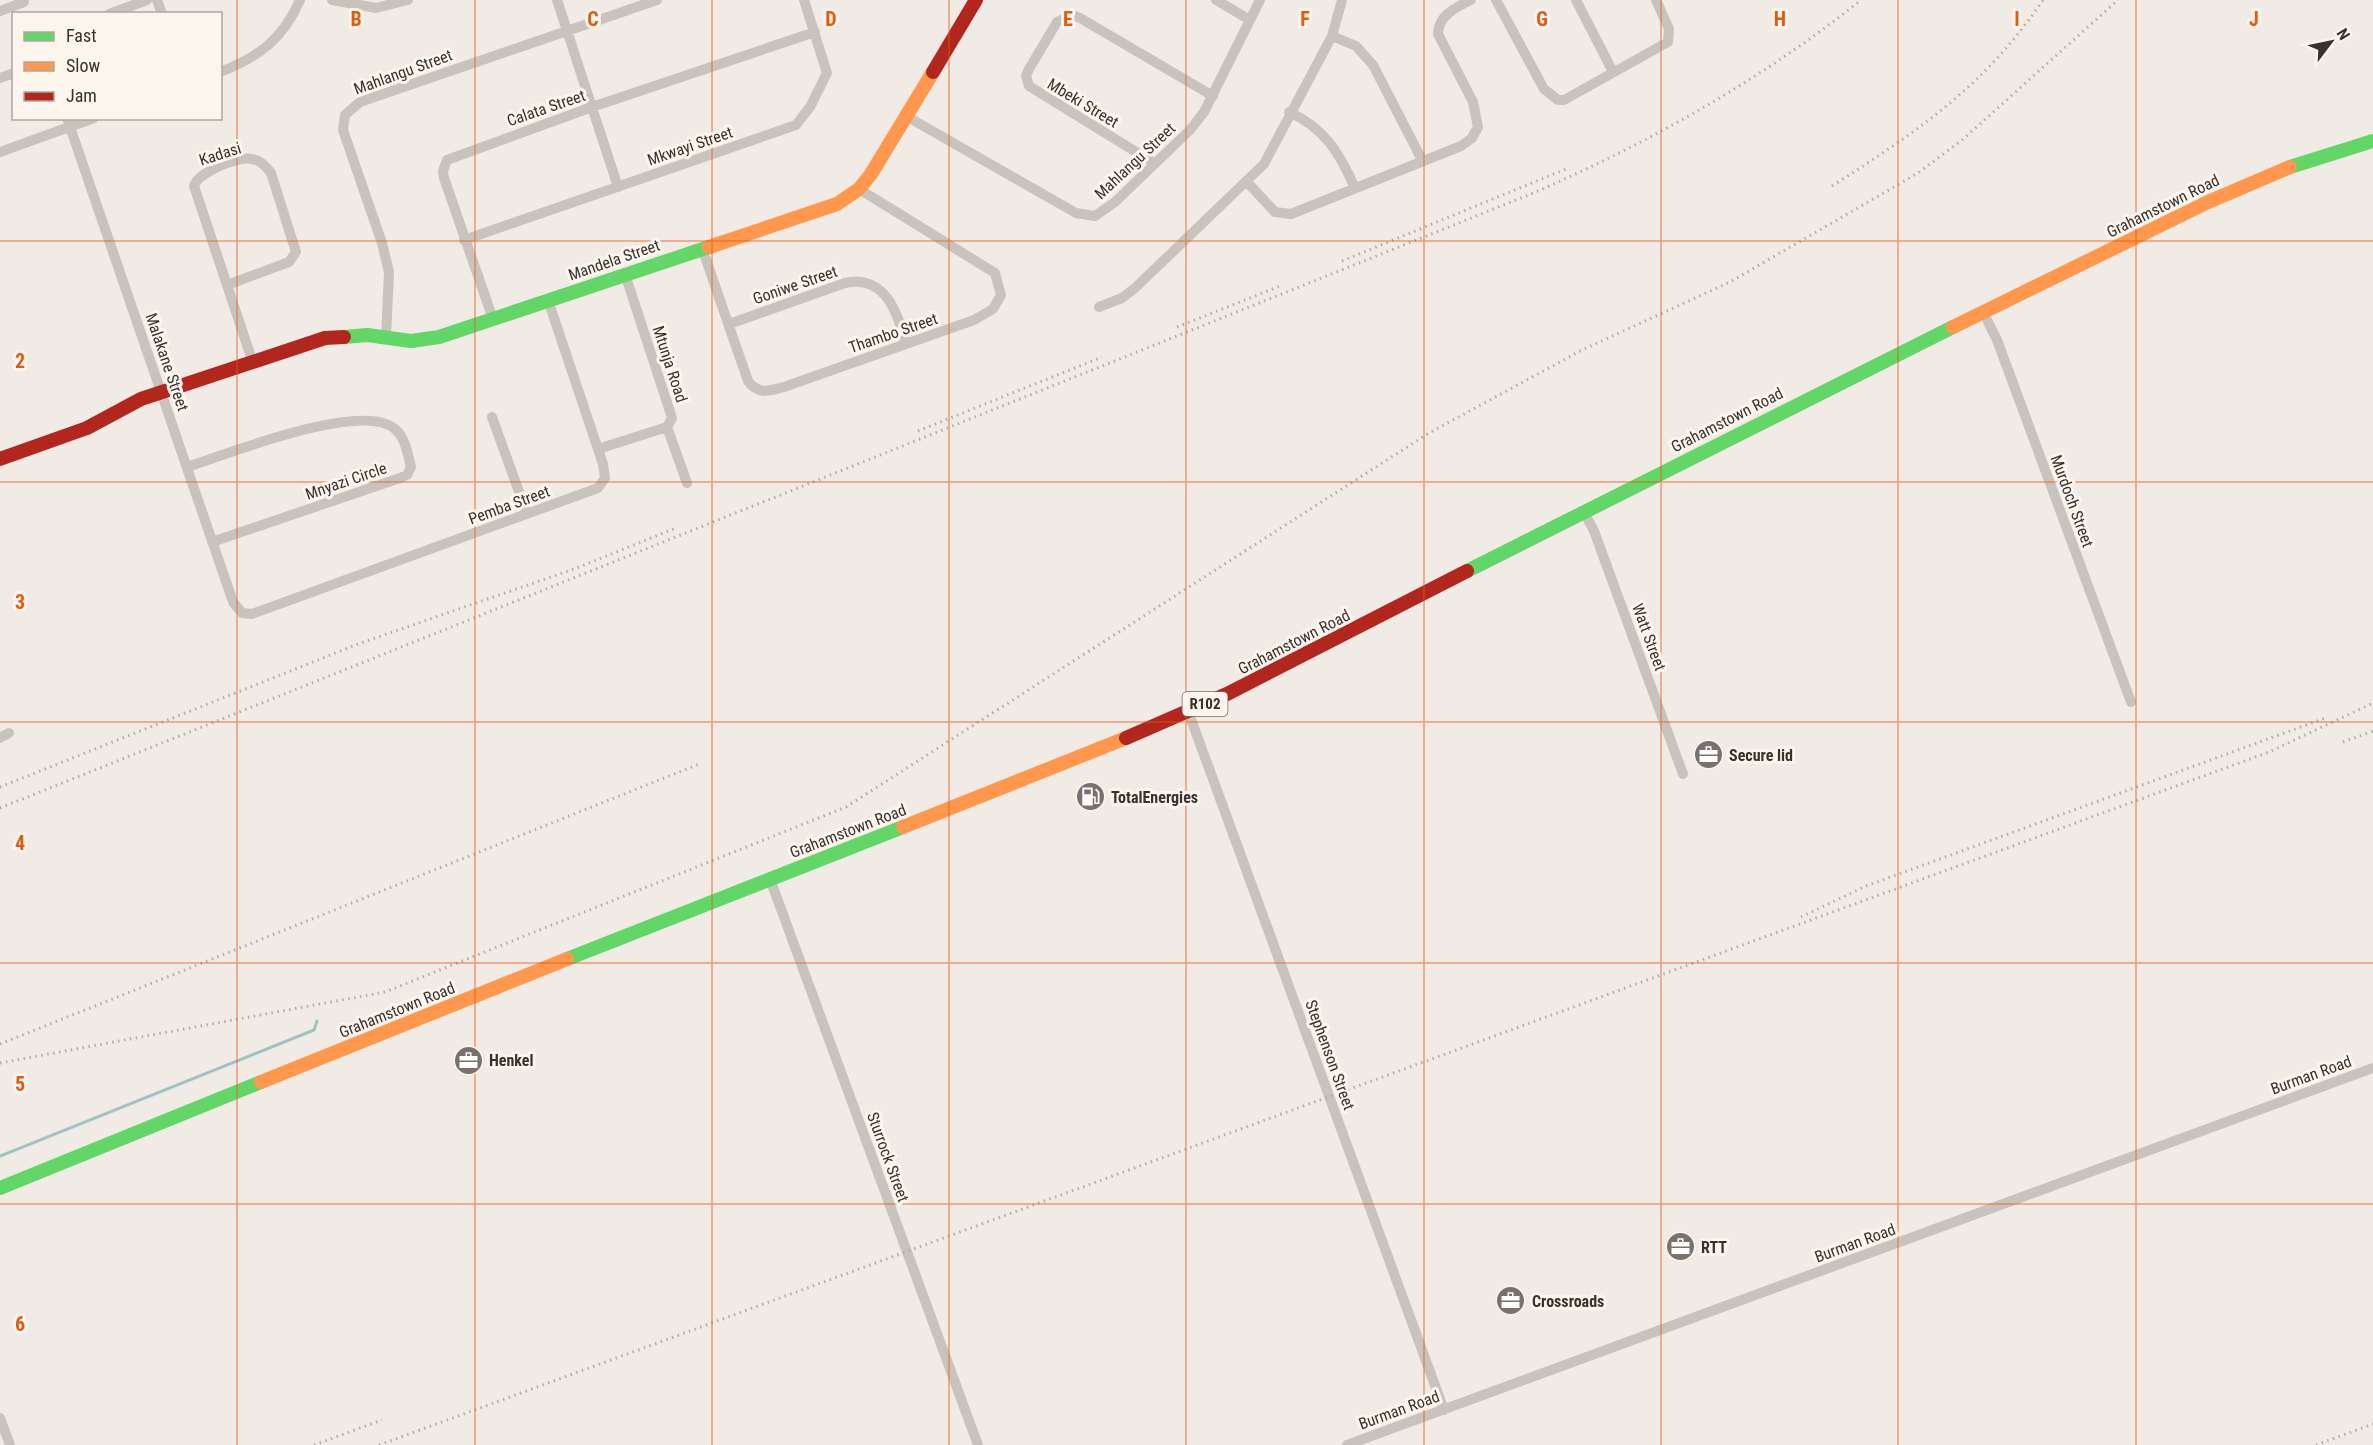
<svg xmlns="http://www.w3.org/2000/svg" width="2373" height="1445" font-family="'Roboto Condensed',sans-serif">
  <style>
    .lines { fill: none; stroke-linecap: round; stroke-linejoin: round }
    .stream { stroke: #a1c2c1; stroke-width: 3 }
    .street { stroke: #c9c3be; stroke-width: 10 }
    .fast { stroke: #63d668; stroke-width: 14 }
    .slow { stroke: #ff974d; stroke-width: 14 }
    .jam { stroke: #b3261e; stroke-width: 14 }
    .rail { stroke: #b1aca8; stroke-width: 3; stroke-dasharray: 1.5 4.5; stroke-linecap: butt }
    .grid { fill: none; stroke: #e8590c; stroke-width: 1.5; stroke-opacity: 0.55 }
    .labels { text-anchor: middle; dominant-baseline: central; stroke-width: 6; stroke-linejoin: round; paint-order: stroke }
    .shield { fill: #fbf5ee; stroke: #756b66; stroke-width: 1.5 }
    .shield-label { font-size: 15px; font-weight: bold; fill: #3b302b }
    .street-label { font-size: 16px; fill: #3b302b; stroke: #fbf5ee }
    .poi-label { font-size: 16px; font-weight: bold; fill: #3b302b; stroke: #fbf5ee; text-anchor: start }
    .grid-label { font-size: 20px; text-anchor: middle; font-weight: bold; fill: #e8590c; stroke: #fbf5ee; stroke-width: 6; stroke-linejoin: round; paint-order: stroke }
  </style>
  <rect width="100%" height="100%" fill="#f0ebe5"/>
  <g class="lines">
    <!-- stream -->
    <path class="stream" d="M0,1156l314,-126 3,-9"/>
    <!-- street -->
    <path class="street" d="M157,0l5,14
      M332,0l44,8 32,-8
      M557,0l61,187
      M1216,0l34,20
      M1496,0l48,89 14,11h6l104,-58 1,-13 -13,-29
      M1576,0l37,72
      M0,11l24,-9
      M109,14l38,-14
      M1332,36l24,10 17,19 49,95
      M220,72c39,-15 63,-33 80,-72
      M0,78l14,-5
      M1289,112c36,16 51,42 66,76
      M906,116l170,97 19,3 20,-14 75,-72 14,-18 56,-112
      M67,118l166,484 9,11 10,1 346,-126 7,-10 -2,-14 -55,-164
      M0,152l94,-34
      M1154,163l-125,-77 -3,-10 3,-7 28,-47 15,-7 8,3 133,78
      M1247,182l28,30 16,2 170,-68 11,-8 6,-11 -5,-25 -35,-68c0,-18 18,-27 33,-34
      M464,240l332,-115 14,-18 17,-34 -23,-73
      M702,248l46,133c10,14 21,10 36,6l190,-67 19,-11 8,-14 -6,-22 -136,-84
      M227,285l62,-23 7,-10 -25,-79c-5,-7 -11,-13 -19,-14 -14,-3 -54,13 -58,27l58,174
      M1099,307l23,-9 13,-10 129,-124 68,-128 10,-36
      M1983,312l14,28 134,362
      M493,319l-49,-141 -1,-7 4,-11 145,-53 223,-75
      M729,324l116,-41c40,-9 53,30 61,61
      M386,337l3,-65 -7,-29 -39,-113 2,-15 15,-13 297,-102
      M492,417l35,97
      M667,427l20,56
      M598,449l69,-22 5,-9 -47,-144
      M187,467c40,-13 176,-67 208,-38 10,8 13,26 16,38l-4,8 -7,3 -188,64
      M1584,512l10,19 89,243
      M1188,711l256,699
      M0,738l9,-5
      M770,879l208,566
      M0,1418l10,27
      M1347,1445l1026,-377"/>
    <!-- fast -->
    <path class="fast" d="M2290,167l83,-26
      M344,337l23,-2 44,6 28,-4 270,-90
      M1467,571l486,-244
      M567,959l336,-132
      M0,1188l261,-106"/>
    <!-- slow -->
    <path class="slow" d="M709,247l128,-43 22,-15 12,-15 62,-102
      M1953,327l255,-125 82,-35
      M903,827l223,-89
      M261,1082l306,-123"/>
    <!-- jam -->
    <path class="jam" d="M933,72l43,-72
      M0,459l87,-31 54,-29 184,-61 19,-1
      M1126,738l101,-44 240,-123"/>
    <!-- rail -->
    <path class="rail" d="M1832,186c86,-55 152,-99 211,-186
      M1342,261l224,-92
      M1177,327l103,-41
      M918,431l184,-74
      M2343,742l30,-11
      M0,787l358,-143 216,-75 102,-41
      M0,808l1531,-614c118,-51 230,-114 330,-194
      M1801,917l65,-31 462,-169
      M0,1044l699,-280
      M0,1063l385,-71 461,-185 583,-374 153,-83 148,-68 188,-109 44,-33 156,-140
      M314,1445l68,-25
      M379,1445l1890,-693 104,-49
      M2316,1445l57,-21"/>
  </g>
  <!-- grid -->
  <path class="grid" d="M237,0v1445M475,0v1445M712,0v1445M949,0v1445M1186,0v1445M1424,0v1445M1661,0v1445M1898,0v1445M2136,0v1445M0,241h2373M0,482h2373M0,722h2373M0,963h2373M0,1204h2373"/>
  <!-- icons -->
  <defs>
    <symbol id="office-disc" viewBox="-11 -11 22 22"><circle r="9.5" fill="#7a716c" stroke="#fbf5ee"/><path d="M-6-3h4V-5.5h4V-3h4V5H-6ZM-1-4.5V-3h2v-1.5ZM-6 0V1H6V0Z" fill="#fff"/></symbol>
    <symbol id="fuel-disc" viewBox="-11 -11 22 22"><circle r="9.5" fill="#7a716c" stroke="#fbf5ee"/><path d="M-5.5-6h7V0h2V4h1.3V-2.5L3-4.5l.8-.8L6-3V5H2.5V1h-1V6h-7ZM-4.2-4.7v3.2H.2V-4.7Z" fill="#fff"/></symbol>
  </defs>
  <g fill-rule="evenodd">
    <use href="#office-disc" x="1692" y="738" width="33" height="33"/>
    <use href="#fuel-disc" x="1074" y="780" width="33" height="33"/>
    <use href="#office-disc" x="452" y="1044" width="33" height="33"/>
    <use href="#office-disc" x="1664" y="1230" width="33" height="33"/>
    <use href="#office-disc" x="1494" y="1284" width="33" height="33"/>
  </g>
  <g class="labels">
    <!-- shield labels -->
    <rect class="shield" x="1182.5" y="692" width="45" height="24" rx="4.5"/>
    <g class="shield-label">
      <text x="1205" y="704">R102</text>
    </g>
    <!-- street labels -->
    <g class="street-label">
      <text transform="translate(403 72) rotate(-20)">Mahlangu Street</text>
      <text transform="translate(1083 103) rotate(31)">Mbeki Street</text>
      <text transform="translate(546 108) rotate(-19)">Calata Street</text>
      <text transform="translate(690 146) rotate(-19)">Mkwayi Street</text>
      <text transform="translate(220 154) rotate(-18)">Kadasi</text>
      <text transform="translate(1135 161) rotate(-43)">Mahlangu Street</text>
      <text transform="translate(2163 206) rotate(-26)">Grahamstown Road</text>
      <text transform="translate(614 260) rotate(-19)">Mandela Street</text>
      <text transform="translate(795 285) rotate(-19)">Goniwe Street</text>
      <text transform="translate(893 333) rotate(-19)">Thambo Street</text>
      <text transform="translate(167 362) rotate(71)">Malakane Street</text>
      <text transform="translate(670 364) rotate(72)">Mtunja Road</text>
      <text transform="translate(1727 420) rotate(-27)">Grahamstown Road</text>
      <text transform="translate(346 481) rotate(-19)">Mnyazi Circle</text>
      <text transform="translate(2072 501) rotate(70)">Murdoch Street</text>
      <text transform="translate(509 505) rotate(-20)">Pemba Street</text>
      <text transform="translate(1649 637) rotate(70)">Watt Street</text>
      <text transform="translate(1294 642) rotate(-27)">Grahamstown Road</text>
      <text transform="translate(848 831) rotate(-21)">Grahamstown Road</text>
      <text transform="translate(397 1010) rotate(-22)">Grahamstown Road</text>
      <text transform="translate(1330 1055) rotate(70)">Stephenson Street</text>
      <text transform="translate(2311 1075) rotate(-20)">Burman Road</text>
      <text transform="translate(888 1157) rotate(70)">Sturrock Street</text>
      <text transform="translate(1855 1243) rotate(-20)">Burman Road</text>
      <text transform="translate(1399 1410) rotate(-20)">Burman Road</text>
    </g>
    <!-- poi labels -->
    <g class="poi-label">
      <text x="1729" y="755">Secure lid</text>
      <text x="1111" y="797">TotalEnergies</text>
      <text x="489" y="1060">Henkel</text>
      <text x="1701" y="1247">RTT</text>
      <text x="1532" y="1301">Crossroads</text>
    </g>
  </g>
  <g class="grid-label">
    <text x="356" y="26">B</text>
    <text x="593" y="26">C</text>
    <text x="831" y="26">D</text>
    <text x="1068" y="26">E</text>
    <text x="1305" y="26">F</text>
    <text x="1542" y="26">G</text>
    <text x="1780" y="26">H</text>
    <text x="2017" y="26">I</text>
    <text x="2254" y="26">J</text>
    <text x="20" y="368">2</text>
    <text x="20" y="609">3</text>
    <text x="20" y="850">4</text>
    <text x="20" y="1091">5</text>
    <text x="20" y="1331">6</text>
  </g>
  <!-- legend -->
  <rect x="12" y="12" width="210" height="108" fill="#fbf5ee" stroke="#aea6a0" stroke-width="1.5"/>
  <rect x="24" y="32" width="30" height="9" fill="#63d668" stroke="#aea6a0" stroke-width="1.5"/>
  <text x="66" y="42" font-size="18" fill="#3b302b">Fast</text>
  <rect x="24" y="62" width="30" height="9" fill="#ff974d" stroke="#aea6a0" stroke-width="1.5"/>
  <text x="66" y="72" font-size="18" fill="#3b302b">Slow</text>
  <rect x="24" y="92" width="30" height="9" fill="#b3261e" stroke="#aea6a0" stroke-width="1.5"/>
  <text x="66" y="102" font-size="18" fill="#3b302b">Jam</text>
  <!-- north arrow -->
  <g transform="translate(2331 42) rotate(58)" stroke="#fbf5ee" stroke-width="4.5" paint-order="stroke">
  <path d="M0-4.5L10 22L0 15L-10 22Z" fill="#3b302b"/>
  <text y="-9" font-size="16" font-weight="bold" text-anchor="middle" fill="#3b302b">N</text>
  </g>
</svg>
